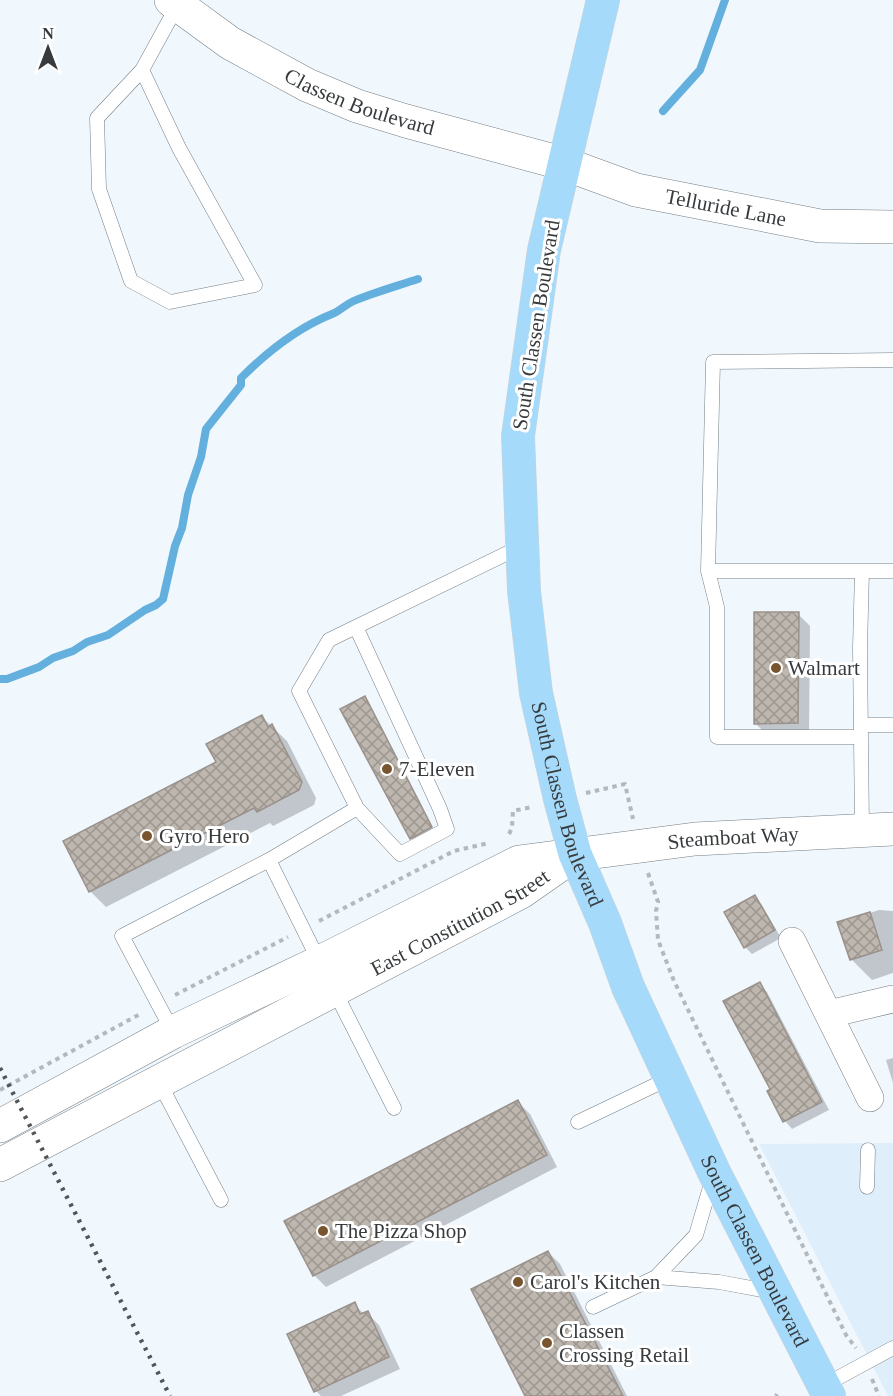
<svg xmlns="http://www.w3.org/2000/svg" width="893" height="1396" font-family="'Times New Roman',serif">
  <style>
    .built { fill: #deeefa }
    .shadow { fill: #0003 }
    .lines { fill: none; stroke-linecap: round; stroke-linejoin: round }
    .stream { stroke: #63afde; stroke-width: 8 }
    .building { fill: url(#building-cross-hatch); stroke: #99918a; stroke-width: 1.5 }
    .lane-casing { stroke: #757e84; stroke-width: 15 }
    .street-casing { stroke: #757e84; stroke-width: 28 }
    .secondary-casing { stroke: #757e84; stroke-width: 34 }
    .primary-casing { stroke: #d3d4d4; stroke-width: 34 }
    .path { stroke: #b3babf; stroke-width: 4; stroke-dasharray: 4.5 4.5; stroke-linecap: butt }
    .lane { stroke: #fff; stroke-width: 14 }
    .street { stroke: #fff; stroke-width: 27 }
    .secondary { stroke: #fff; stroke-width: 33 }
    .primary { stroke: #a6dafa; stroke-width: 33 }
    .rail { stroke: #505558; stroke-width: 4.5; stroke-dasharray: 3 6; stroke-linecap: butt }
    .poi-dot { fill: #78552e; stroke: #fff; stroke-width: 2 }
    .labels { text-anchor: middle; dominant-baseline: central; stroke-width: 6; stroke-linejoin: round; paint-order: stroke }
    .street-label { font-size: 21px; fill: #373b3d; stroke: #fff }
    .poi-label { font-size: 21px; fill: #373b3d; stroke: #fff; text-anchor: start }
  </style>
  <defs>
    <pattern id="building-cross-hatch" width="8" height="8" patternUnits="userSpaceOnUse" patternTransform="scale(1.5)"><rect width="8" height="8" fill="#beb7af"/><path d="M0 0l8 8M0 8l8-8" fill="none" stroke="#9b9690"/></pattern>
  </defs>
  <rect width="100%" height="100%" fill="#f0f8fe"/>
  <!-- built -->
  <path class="built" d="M893,1143v253h-5l-129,-252z"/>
  <!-- shadow -->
  <path class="shadow" d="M798,614l12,12 -1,108 -42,1 -12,-12z
    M364,697l70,134 -19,10 -4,-3z
    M262,717l25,24 29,57 -2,7 -41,21 -3,-3 -164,84 -15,-15 -26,-51 153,-78z
    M755,897l7,8 19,33 -29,16 -7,-7z
    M879,910l14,1v62l-21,7 -21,-21 -12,-36z
    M759,984l8,8 62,118 -37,19 -7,-8 -16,-29 4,-2z
    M893,1058v25l-7,-23z
    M518,1102l12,12 27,53 -231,120 -12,-12z
    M548,1252l12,12 67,132h-100z
    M354,1304l10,10 3,-1 12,12 21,44 -59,27h-20l-5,-5z"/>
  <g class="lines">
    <!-- stream -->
    <path class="stream" d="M663,111l37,-41 25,-70
      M0,679h7l32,-12 14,-9 20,-7 14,-9 21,-7 37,-25 11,-5 7,-6 12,-53 7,-18 6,-33 13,-38 5,-28 35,-44v-7c26,-26 56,-50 91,-64 8,-3 15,-11 24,-14 20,-8 41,-14 62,-21"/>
  </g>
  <!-- building -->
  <path class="building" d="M754,612h45l-1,111 -44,1z
    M365,696l67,131 -22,12 -70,-130z
    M262,715l6,12 4,-3 30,58 -3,8 -42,22 -3,-4 -165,84 -26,-51 153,-79 -10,-18z
    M755,895l20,35 -31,18 -20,-36z
    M870,912l12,38 -32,10 -13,-38z
    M760,982l62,120 -39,20 -16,-31 3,-2 -47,-88z
    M518,1100l29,55 -234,121 -29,-55z
    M548,1251l75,145h-98l-54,-107z
    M355,1302l5,12 8,-3 21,46 -75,35 -27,-58z"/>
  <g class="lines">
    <defs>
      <path id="lane" d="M142,70l-45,48 2,71 32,92 39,21 85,-17 -76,-137 -37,-78 35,-64
        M708,571l9,36v130h144
        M862,571h31
        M356,627l84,182 7,20 -47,25 -43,-46
        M861,725h32
        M862,829l-2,-181 2,-77h-154l5,-209 180,-2
        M269,860l51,103
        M333,988l61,120
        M173,1032l-51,-96 147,-76 88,-52 -58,-117 30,-51 191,-93
        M159,1082l62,118
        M578,1122l92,-44
        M867,1187l1,-37
        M656,1277l63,5 54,10
        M593,1307l63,-30 40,-42 17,-58
        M823,1386l70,-38"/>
      <path id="street" d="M792,941l78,157
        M829,1014l64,-15"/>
      <g id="secondary">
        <path id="s1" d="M171,0l59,43 77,42 50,21 49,15 159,43 71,26 184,36 73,1"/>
        <path id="s2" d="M0,1126l173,-94 147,-70 199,-100 176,-23 198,-10"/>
        <path id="s3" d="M0,1165l521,-273 50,-35"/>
      </g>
      <g id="primary">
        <path id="s4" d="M603,0l-59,250 -26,186 6,155 12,102 24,106 15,55 30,69 23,64 86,185 115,224"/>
      </g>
    </defs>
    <!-- lane casing -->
    <use href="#lane" class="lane-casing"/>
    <!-- street casing -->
    <use href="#street" class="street-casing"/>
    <!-- secondary casing -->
    <use href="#secondary" class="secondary-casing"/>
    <!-- primary casing -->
    <use href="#primary" class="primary-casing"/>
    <!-- path -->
    <path class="path" d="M586,793l39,-9 8,35
      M509,834l3,-6 1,-17 19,-4
      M648,873l10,29 -2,9 2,29 16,41 172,354 10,13
      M319,921l135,-70 35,-8
      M175,995l113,-58
      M0,1090l142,-77
      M872,1379l7,17
      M776,1396l1,-2"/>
    <!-- lane -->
    <use href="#lane" class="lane"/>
    <!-- street -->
    <use href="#street" class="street"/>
    <!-- secondary -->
    <use href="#secondary" class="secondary"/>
    <!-- primary -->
    <use href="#primary" class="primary"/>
    <!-- rail -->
    <path class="rail" d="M0,1068l170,328"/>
  </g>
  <!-- markers -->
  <g class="poi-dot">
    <circle cx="776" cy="668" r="6"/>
    <circle cx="387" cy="769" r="6"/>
    <circle cx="147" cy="836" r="6"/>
    <circle cx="323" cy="1231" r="6"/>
    <circle cx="518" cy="1282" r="6"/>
    <circle cx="547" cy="1343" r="6"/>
  </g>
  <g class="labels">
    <!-- street labels -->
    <g class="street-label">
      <text stroke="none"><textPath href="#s1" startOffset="216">Classen Boulevard</textPath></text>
      <text stroke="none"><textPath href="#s1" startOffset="598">Telluride Lane</textPath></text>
      <text transform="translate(536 325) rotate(-81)">South Classen Boulevard</text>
      <text stroke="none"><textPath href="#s4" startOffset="818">South Classen Boulevard</textPath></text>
      <text stroke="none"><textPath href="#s2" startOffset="798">Steamboat Way</textPath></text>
      <text stroke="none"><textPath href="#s3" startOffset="520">East Constitution Street</textPath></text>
      <text stroke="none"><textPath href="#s4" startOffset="1304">South Classen Boulevard</textPath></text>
    </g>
    <!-- poi labels -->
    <g class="poi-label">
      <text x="788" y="668">Walmart</text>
      <text x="399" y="769">7-Eleven</text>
      <text x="159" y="836">Gyro Hero</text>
      <text x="335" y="1231">The Pizza Shop</text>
      <text x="530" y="1282">Carol's Kitchen</text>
      <text x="559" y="1331">Classen<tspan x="559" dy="24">Crossing Retail</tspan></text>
    </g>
  </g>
  <!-- north arrow -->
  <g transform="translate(48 48)" stroke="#ffffff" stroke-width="4.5" paint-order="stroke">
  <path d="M0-4.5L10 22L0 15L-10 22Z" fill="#373b3d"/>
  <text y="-9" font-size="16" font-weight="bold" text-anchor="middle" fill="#373b3d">N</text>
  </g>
</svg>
